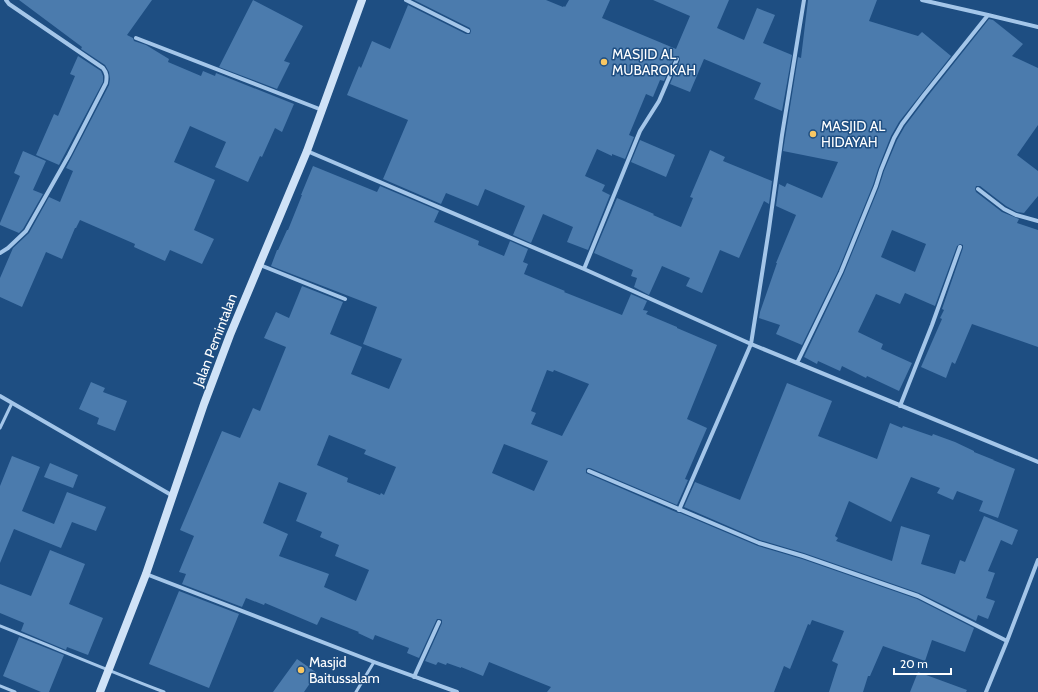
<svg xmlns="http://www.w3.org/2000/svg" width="1038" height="692" font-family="Cabin,sans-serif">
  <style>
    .building { fill: #4b7bad; fill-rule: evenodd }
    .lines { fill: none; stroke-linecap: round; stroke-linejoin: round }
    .service { stroke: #a4c6e9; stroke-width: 3 }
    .minor { stroke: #a4c6e9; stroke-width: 4 }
    .secondary { stroke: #cfe2f7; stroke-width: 8 }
    .poi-dot { fill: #f8c763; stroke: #1e4e82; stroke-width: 1.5 }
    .labels { text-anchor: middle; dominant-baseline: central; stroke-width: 3; stroke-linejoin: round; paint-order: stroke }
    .poi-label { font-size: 14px; fill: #fff; stroke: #1e4e82; text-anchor: start }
    .street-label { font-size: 14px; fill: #fff; stroke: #1e4e82 }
  </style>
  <rect width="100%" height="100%" fill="#1e4e82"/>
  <!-- building -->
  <path class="building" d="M19,0h133l-25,35 6,3 1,3 12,4 23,14 -1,3 33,14 2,-5 12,5 1,-3 78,31 -12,28 -7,-4 -13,29 -2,-1 -12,26 -33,-15 11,-25 -36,-16 -16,36 41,18 -21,50 20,9 -12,25 -32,-14 -5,11 -31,-14 1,-3 -55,-24 -4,8h-1l-13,31 -16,-7 -24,55 -22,-10v-19l13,-30 16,-15 20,-36 11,5 13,-31 -7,-3 43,-83 1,-6 -1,-7 -4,-7 -24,-16 1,-2z
    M253,0l50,26 -19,35 6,2 -13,26 -58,-22z
    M414,0h132l17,7 1,-1 1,1 4,-7h41l-8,18 74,31 14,-33 -37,-16h76l-12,28 27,12 13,-32 18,7 -12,28 29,12 -10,56 -28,-12 7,-16 -57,-24 -14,33 -20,-8 10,-24 -1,-4h-4l-11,25 -4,-1 -7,17 -7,-3 -17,41 5,2 -9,22 -13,-5v2l-15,-7 -12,27 20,9 -3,6 8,4 -22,55 -21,-8 6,-15 -30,-13 -12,29 -18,-8 12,-29 -40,-17 -7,17 -32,-13 -5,11 -58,-25 25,-59 -61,-25 12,-29 2,2 11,-27 18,8 18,-44 58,29h4l1,-3 -1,-3z
    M808,0h69l-8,21 49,15 4,-4 29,24 -52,66 -8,14 -13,33 -5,16 -35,86 -36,74 -26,-11 4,-9 -21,-7 1,-6 17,-49h-1l20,-48 -20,-9 3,-22 6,3 2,-4 35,15 16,-36 -55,-11 15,-94 3,1z
    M989,19l4,1 30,24 -11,12 26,12v57l-21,30 21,16v25l-14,17 -7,-1 -11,-6 -26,-20h-4l-1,3 1,3 26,20 17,7 -2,4 21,7v117l-66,-23 -17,40 -3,-2 -6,16 -25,-11 21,-48 -2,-1 4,-8 -2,-1 21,-61v-3l-3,-1 -3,2 -22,60 -30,-13 -5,11 -24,-10 -18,38 25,12 -2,5 31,14 -13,28 -32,-15 -1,2 -24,-12 -2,5 -22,-10 -1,3 -13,-7 40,-84 35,-86 5,-16 13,-31 8,-14 22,-29zM892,230l34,14 -11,28 -34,-15z
    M78,56l23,15 2,5v6l-44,83 -23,-10 18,-41 4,2 17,-40 -5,-2z
    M640,140l35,15 -9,22 -35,-15z
    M710,150l15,7 -2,4 49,20 -3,23 -5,-3 -25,57 -19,-8 -18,43 -16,-7 4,-8 -28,-12 -13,29 -15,-8 3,-9 -6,-2 2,-6 -39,-17 23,-55 37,16 -1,1 28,12 12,-29 -3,-1z
    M23,151l23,10 -13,29 10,4 -20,35 -4,4 -19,-8v-2l20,-47 -6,-3z
    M313,166l64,26 3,-6 59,25 -5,11 45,19 -1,4 26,11 6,-15 18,8 -5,13 5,2 -4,10 41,17 -1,1 58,23 9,-21 16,7 -4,9 5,1 -2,3 31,13v1l40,17 -30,74 20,9 -22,51 3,1 -11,25 -87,-37h-2l-2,1v4l90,39 2,1h2l78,33 44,13 115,40 57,29 -9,24 -33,-12 -7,21 -42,-15 -13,30h-2l-5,16h-34l9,-28 -6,-3 12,-30 -32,-11 -2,5 -2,-1 -18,45 -6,-3 -10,26h-227l4,-5 -62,-25 -6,14 -22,-9v1l-14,-5 -1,2 -8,-3 -2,3 -11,-4 17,-38v-3l-2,-1h-3l-1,2 -17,37 -12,-5 2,-5 -34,-13 -2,5 -15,-7 1,-1 -38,-15 -4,8 -52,-22 -1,2 -18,-7 -4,9 -60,-23 4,-10 -7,-2 15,-36 -14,-6 42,-99 18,7 13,-30 7,3 26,-64 -22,-9 12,-26 13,6 13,-32 41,16 -13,32 32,13 -11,27 38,15 13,-30 -39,-15 14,-37 -106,-41 6,-16h1l9,-20h1l14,-35h-1zM547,370l6,2 1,-2 35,14 -27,52 -31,-12 5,-11 -5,-2zM329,435l37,15 -2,4 32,13 -12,28 -3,-2 -1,2 -33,-13 1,-4 -31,-13zM504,444l44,17 -14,30 -42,-18zM279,482l28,11 -11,28 26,11 -2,5 19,8 -4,11 34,14 -13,31 -32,-14 5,-13 -50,-18 9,-22 -25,-11z
    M91,382l14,6 -2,4 24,9 -12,30 -18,-7 2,-6 -20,-9z
    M787,383l45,18 -14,35 59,23 13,-36 12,5 1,-2 29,10 1,-2 22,8 19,9v1l20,8h-1l22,9 -17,49 -19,-7 4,-10 -26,-10 -4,9 -16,-7 3,-5 -29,-11 -20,45 -42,-21 -14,35 3,2 -2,3 56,20 9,-35 29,9 -9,29 34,10 5,-14 5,2 19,-46 34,14 -6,15 -11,-5 -13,31 7,2 -9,25 9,3 -7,18 -10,-4 -2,6 -57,-28 -115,-40 -44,-13 -76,-33 11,-25 45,18z
    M12,456l28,11 -18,44 32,13 13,-32 39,15 -10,24 -24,-9 -11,26 -47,-19 -14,34v-77z
    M50,463l28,12 -5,13 -29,-11z
    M50,550l35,14 -16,40 34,14 -15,37 -21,-8 -1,3 -45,-19 3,-8 -24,-10v-29l31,12z
    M179,591l60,23 -30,74 -60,-24z
    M19,637l45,18 -15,37h-8l-38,-16z
    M297,659l20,14 -13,19h-31z
    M918,672l49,18 -1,2h-56z"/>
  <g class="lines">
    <!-- service -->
    <path class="service" d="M0,428l12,-25
      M0,626c55,22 109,45 164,66
      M0,686l15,6
      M356,692l18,-30"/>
    <!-- minor -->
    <path class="minor" d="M406,0l62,31
      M922,0l66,15 50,12
      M136,38l186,72
      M307,151l277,118 167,75 287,118
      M978,189l26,20 12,6 22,6
      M0,253l8,-5 18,-17 43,-76 37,-72c1,-6 1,-10 -3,-15l-94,-64 -3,-4
      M260,265l85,34
      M584,269l56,-138 19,-30 18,-42
      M797,363l44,-91 35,-86 5,-16 13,-32 8,-14 22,-29 64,-80
      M0,396l173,100
      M900,406l32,-81 28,-78
      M589,471l170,72 44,13 115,40 89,45
      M679,510l72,-166 18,-115 13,-94 22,-135
      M146,574l228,88 83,30
      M414,677l25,-55
      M986,692l21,-51 31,-81"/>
    <!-- secondary -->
    <path class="secondary" d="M100,692l46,-118 58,-170 26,-69 77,-184 55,-151"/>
  </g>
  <!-- markers -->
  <g class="poi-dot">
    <circle cx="604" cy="62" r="4"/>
    <circle cx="813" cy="134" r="4"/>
    <circle cx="301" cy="670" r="4"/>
  </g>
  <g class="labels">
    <!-- poi labels -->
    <g class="poi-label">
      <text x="612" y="54">MASJID AL<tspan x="612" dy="16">MUBAROKAH</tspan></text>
      <text x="821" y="126">MASJID AL<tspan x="821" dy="16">HIDAYAH</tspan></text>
      <text x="309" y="662">Masjid<tspan x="309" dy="16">Baitussalam</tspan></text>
    </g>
    <!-- street labels -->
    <g class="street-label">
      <text transform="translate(215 340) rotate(-69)">Jalan Pemintalan</text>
    </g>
  </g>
  <!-- scale -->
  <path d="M894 668v6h57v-6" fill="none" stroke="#ffffff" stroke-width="2"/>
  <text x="900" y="668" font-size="12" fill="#ffffff" stroke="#1e4e82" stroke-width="3" paint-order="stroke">20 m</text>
</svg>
